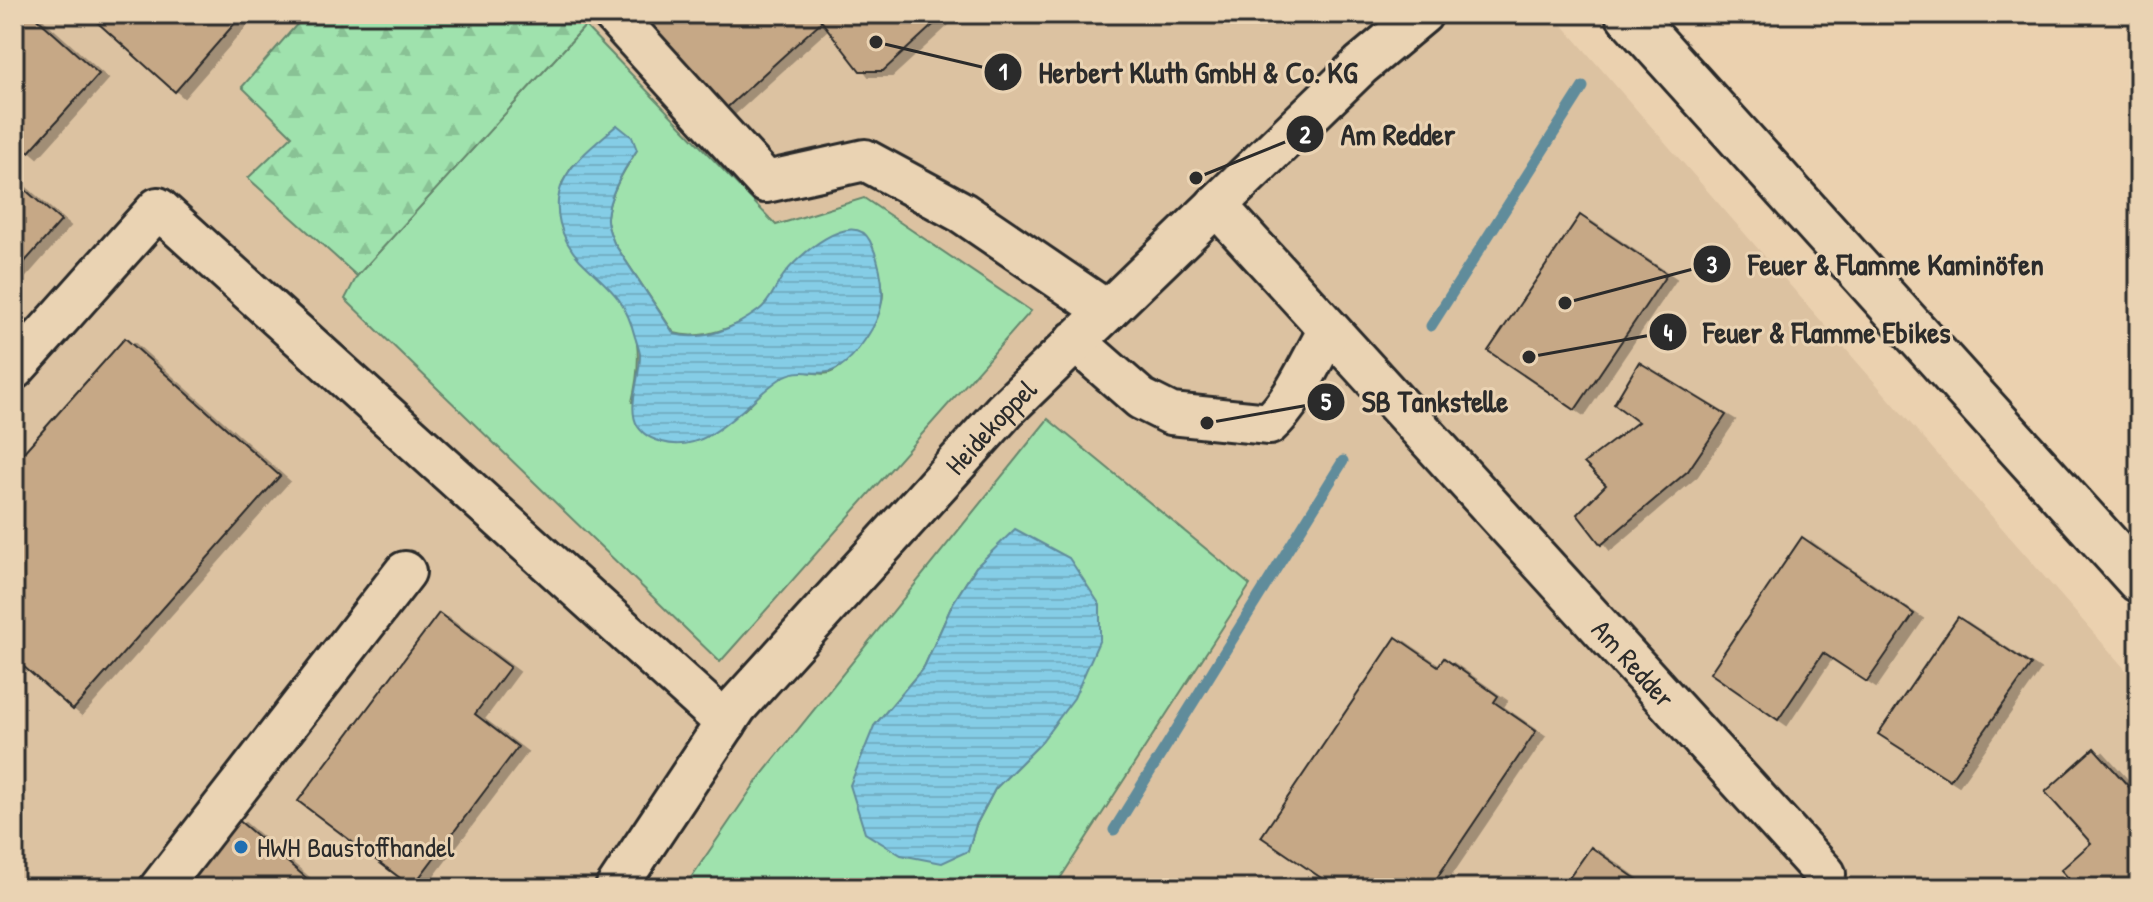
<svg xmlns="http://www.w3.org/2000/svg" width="2153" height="902" font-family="'Patrick Hand',sans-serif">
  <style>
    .built { fill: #dcc2a1 }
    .green { fill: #9fe2ad; stroke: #65866c; stroke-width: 2; fill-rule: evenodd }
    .forest { fill: url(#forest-firs); stroke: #65866c; stroke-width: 2 }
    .water { fill: url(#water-rules); stroke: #618c9b; stroke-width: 2 }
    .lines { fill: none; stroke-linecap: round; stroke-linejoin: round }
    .stream { stroke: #618c9b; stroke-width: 11 }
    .building { fill: #c6a886; stroke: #2b2b2b; stroke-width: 2; filter: url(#shadow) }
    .minor-casing { stroke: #2b2b2b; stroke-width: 46 }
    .major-casing { stroke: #2b2b2b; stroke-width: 50 }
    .minor { stroke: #ead3b3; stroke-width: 40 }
    .major { stroke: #ead3b3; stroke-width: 44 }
    .poi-dot { fill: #1f6fb2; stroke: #ead3b3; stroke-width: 3 }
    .labels { text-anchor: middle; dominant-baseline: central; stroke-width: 6; stroke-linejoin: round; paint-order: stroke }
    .street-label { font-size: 28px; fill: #2b2b2b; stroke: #ead3b3 }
    .poi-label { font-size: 28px; fill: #2b2b2b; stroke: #ead3b3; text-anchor: start }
    .leader { fill: none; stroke: #2b2b2b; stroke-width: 3 }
    .callout-dot { fill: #2b2b2b; stroke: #ead3b3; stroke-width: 3 }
    .mark-label { font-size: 24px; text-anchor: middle; font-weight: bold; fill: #fff }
    .callout-label { font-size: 30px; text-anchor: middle; font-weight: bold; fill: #2b2b2b; stroke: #ead3b3; stroke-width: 6; stroke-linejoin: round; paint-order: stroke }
  </style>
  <defs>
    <pattern id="forest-firs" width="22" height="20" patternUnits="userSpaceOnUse" patternTransform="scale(2)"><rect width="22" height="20" fill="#9fe2ad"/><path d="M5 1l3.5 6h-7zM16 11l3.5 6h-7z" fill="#89c295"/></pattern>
    <pattern id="water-rules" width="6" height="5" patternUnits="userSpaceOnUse" patternTransform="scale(2)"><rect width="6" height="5" fill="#85cde6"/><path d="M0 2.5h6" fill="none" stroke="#73b0c5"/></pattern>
    <filter id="shadow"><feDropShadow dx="9" dy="5" stdDeviation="0" flood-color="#0004"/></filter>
  </defs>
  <rect width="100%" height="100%" fill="#ebd1af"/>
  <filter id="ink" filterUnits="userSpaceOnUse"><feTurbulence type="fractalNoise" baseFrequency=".0125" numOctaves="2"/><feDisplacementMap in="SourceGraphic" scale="16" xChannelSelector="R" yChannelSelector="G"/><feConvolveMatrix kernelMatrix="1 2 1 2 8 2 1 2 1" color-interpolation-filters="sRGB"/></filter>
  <g filter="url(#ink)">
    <!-- built -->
    <path class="built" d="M14,14h1539l586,671v203h-2125z"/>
    <!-- green -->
    <path class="green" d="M585,26l191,199 88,-27 167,113 -311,351 -375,-363 12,-23zM617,125l20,25c-12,19 -28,44 -30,67 -1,8 4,18 7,26l60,90c29,9 80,-10 98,-36 4,-6 8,-15 12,-22l88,-30c5,16 10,32 11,49 0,20 -34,73 -54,79 -12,3 -25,-4 -37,-1 -18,5 -35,26 -48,38l-112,-8c10,-42 10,-81 -22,-114l-48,-105 10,-16z
      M1048,419l202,166 -196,303h-284l-24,-9 -18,9h-44l75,-110zM976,567l63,178 -44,44 -19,36 -8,26 -94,-125 50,-59 29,-64z"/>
    <!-- forest -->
    <path class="forest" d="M306,14h266l13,12 -228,250 -109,-98 44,-42 -50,-49z"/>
    <!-- water -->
    <path class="water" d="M617,125l15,12 5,13c-13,19 -28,44 -30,67 -1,8 4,18 7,26l60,91c29,8 61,-6 85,-24 12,-9 15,-22 24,-34 13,-19 70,-69 87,-35 8,16 14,40 12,59 -1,16 -13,35 -23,48 -34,45 -50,11 -79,31 -34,22 -70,77 -118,63 -48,-13 -21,-55 -22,-88 -1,-5 -3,-11 -5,-17 -11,-42 -26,-48 -55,-77 -19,-20 -29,-52 -17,-78 10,-22 36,-41 54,-57z
      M1015,529l54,29 31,47v34l-26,59 -35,47 -44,44 -19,36 -8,26 -26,12 -41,-8 -36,-22 -15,-48 24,-59 50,-59 29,-64 23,-36z"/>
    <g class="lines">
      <!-- stream -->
      <path class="stream" d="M1431,326l152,-239
        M1114,830l229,-369"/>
    </g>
    <!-- building -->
    <path class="building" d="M14,14h18l67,60 -70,78 -15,-13z
      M88,14h155l-68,78z
      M631,14h185l6,7 -101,92z
      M816,14h129l-62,57h-23z
      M14,180l47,41 -47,53z
      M1580,215l87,59 -92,136 -87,-59z
      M125,338l155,138 -207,234 -59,-52v-195z
      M1639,362l87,53 -38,56 -87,74 -24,-31 29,-29 -22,-22 54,-41 -24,-18z
      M1802,537l112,77 -47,68 -44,-29 -45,67 -68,-47z
      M439,613l71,54 -35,47 43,33 -106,140 -114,-86z
      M1958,617l73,48 -81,115 -72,-46z
      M1396,637l42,29 6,-8 54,38 -4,6 42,29 -106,157h-94l-75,-51z
      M2094,748l45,50v90h-62l-16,-18 30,-27 -46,-51z
      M236,818l82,70h-117l-14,-12z
      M1591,847l58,41h-87z"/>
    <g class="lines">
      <defs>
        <g id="minor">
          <path d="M613,14l153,168 99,-22 98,53 144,98"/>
          <path id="s1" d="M1216,205l609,669"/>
          <path d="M1075,341l66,58 30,15 98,10c26,-23 42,-64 60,-94"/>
          <path d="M14,369l144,-161 568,515"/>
          <path d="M160,888l245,-316"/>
          <path id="s2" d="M616,888l121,-182 268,-296 356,-345 61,-51"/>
        </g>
        <path id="major" d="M1628,14l511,566"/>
      </defs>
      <!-- minor casing -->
      <use href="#minor" class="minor-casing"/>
      <!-- major casing -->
      <use href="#major" class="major-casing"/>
      <!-- minor -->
      <use href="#minor" class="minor"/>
      <!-- major -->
      <use href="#major" class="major"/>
    </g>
  </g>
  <!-- markers -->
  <circle class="poi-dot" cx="241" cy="847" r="8"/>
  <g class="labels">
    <!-- street labels -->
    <g class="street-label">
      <text stroke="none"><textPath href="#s2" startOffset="596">Heidekoppel</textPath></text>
      <text stroke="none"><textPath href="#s1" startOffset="620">Am Redder</textPath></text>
    </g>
    <!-- poi labels -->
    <g class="poi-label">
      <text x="257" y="847">HWH Baustoffhandel</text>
    </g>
  </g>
  <!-- callouts -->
  <path class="leader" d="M876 42L1003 72M1196 178L1305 134M1565 303L1712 264M1529 357L1668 332M1207 423L1326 402"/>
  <g class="callout-dot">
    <circle cx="876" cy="42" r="8"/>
    <circle cx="1196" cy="178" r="8"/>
    <circle cx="1565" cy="303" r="8"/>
    <circle cx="1529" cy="357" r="8"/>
    <circle cx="1207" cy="423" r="8"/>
    <circle cx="1003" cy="72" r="20"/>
    <circle cx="1305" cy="134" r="20"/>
    <circle cx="1712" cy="264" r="20"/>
    <circle cx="1668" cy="332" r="20"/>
    <circle cx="1326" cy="402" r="20"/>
  </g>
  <g class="mark-label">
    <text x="1003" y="80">1</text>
    <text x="1305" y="143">2</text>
    <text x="1712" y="273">3</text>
    <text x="1668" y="341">4</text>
    <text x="1326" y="410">5</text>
  </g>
  <g class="callout-label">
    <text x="1198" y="83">Herbert Kluth GmbH &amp; Co. KG</text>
    <text x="1398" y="145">Am Redder</text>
    <text x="1896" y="275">Feuer &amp; Flamme Kaminöfen</text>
    <text x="1827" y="343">Feuer &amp; Flamme Ebikes</text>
    <text x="1435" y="412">SB Tankstelle</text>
  </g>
  <!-- margin -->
  <rect width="2153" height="902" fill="none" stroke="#ead3b3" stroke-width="48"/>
  <rect x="24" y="24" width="2105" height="854" fill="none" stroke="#2b2b2b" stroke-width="3" filter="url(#ink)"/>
</svg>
